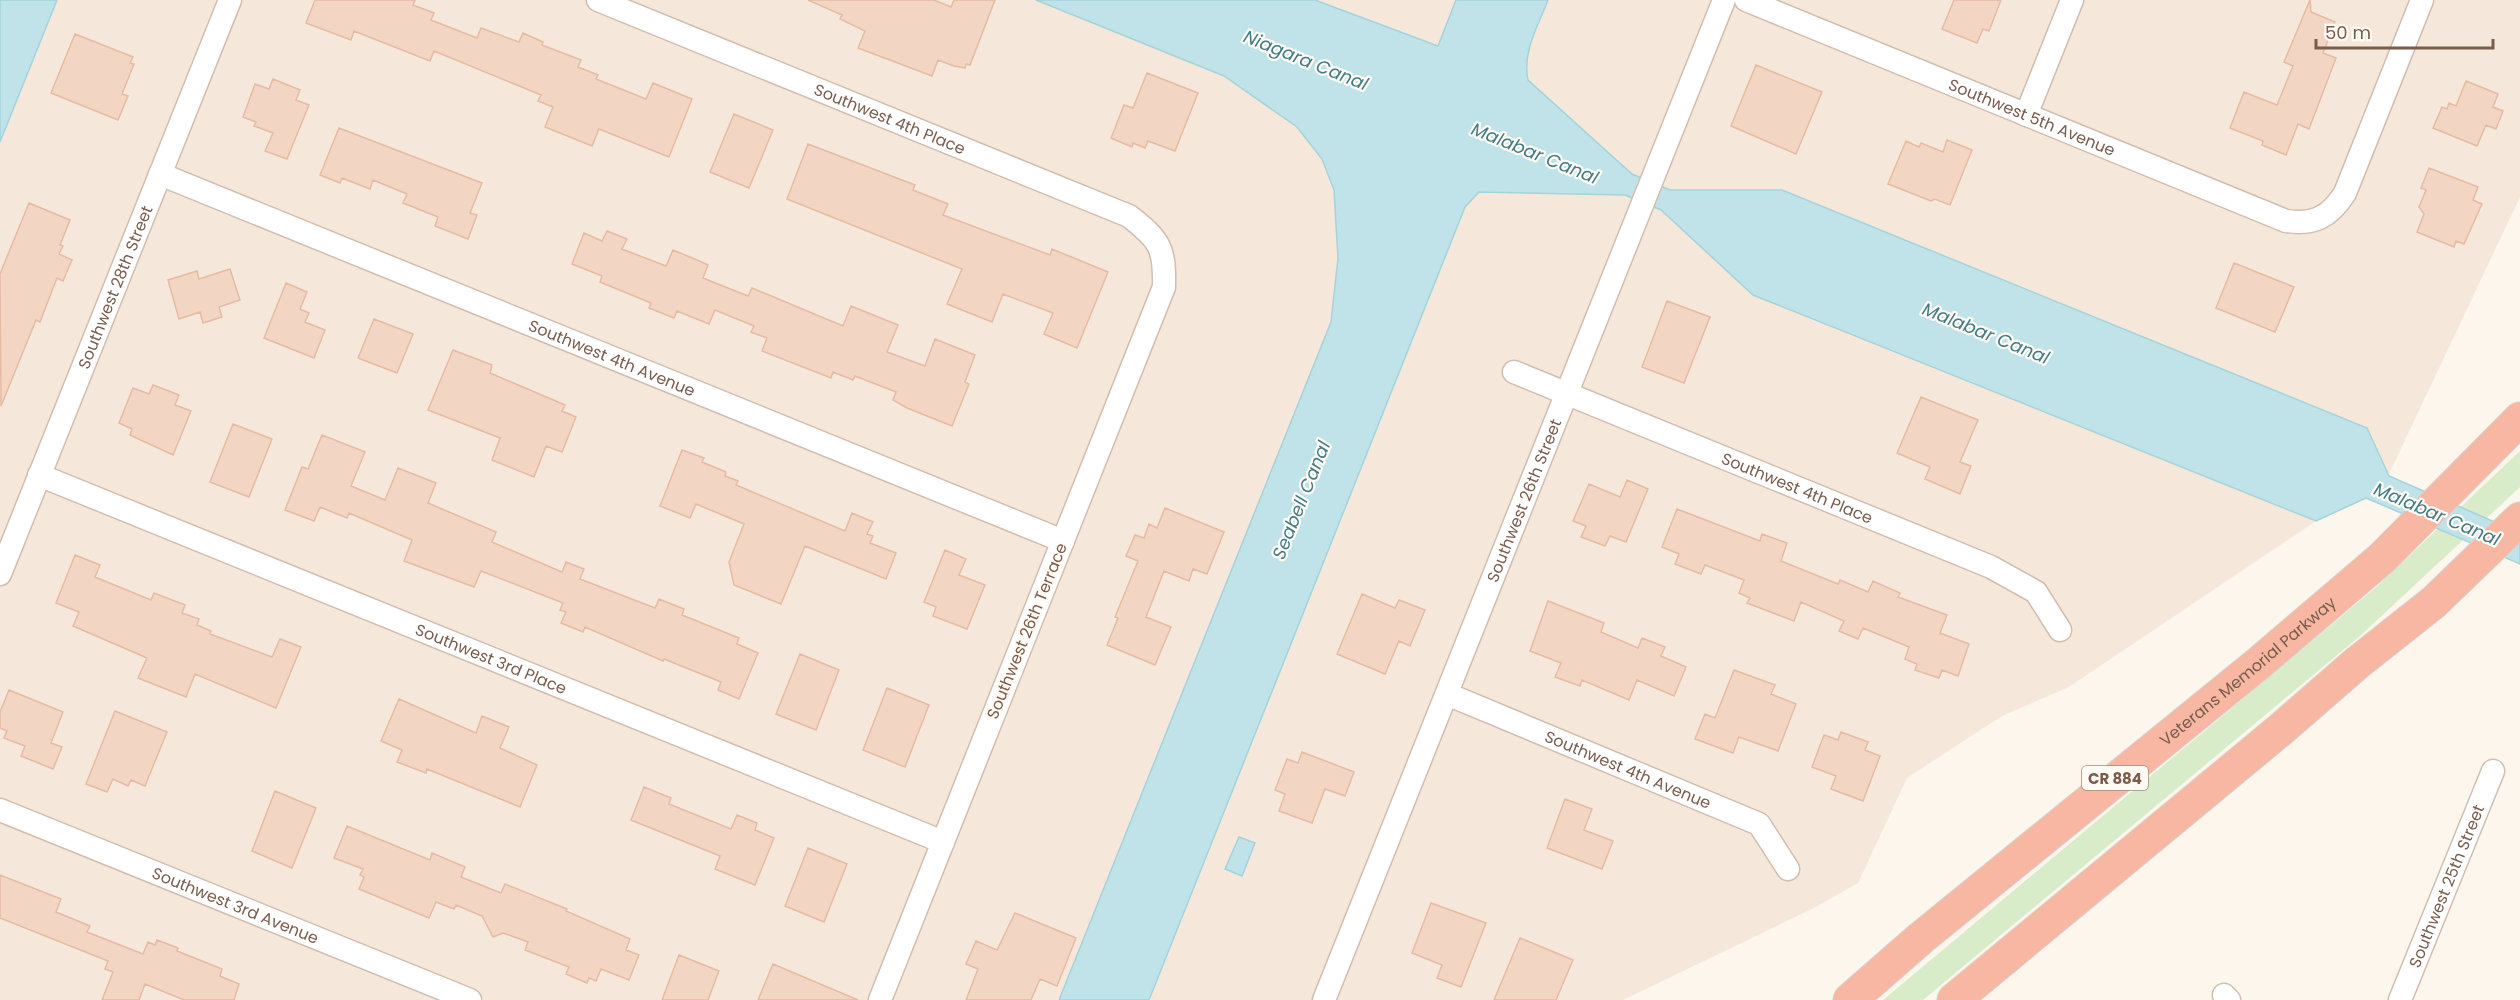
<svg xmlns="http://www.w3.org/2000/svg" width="2520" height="1000" font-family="Poppins,sans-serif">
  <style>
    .residential { fill: #f5e8da }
    .green { fill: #d8ecc9 }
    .water { fill: #bfe3e8; stroke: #a5d3da; stroke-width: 1.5 }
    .building { fill: #f3d5c3; stroke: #e6bba3; stroke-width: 1.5 }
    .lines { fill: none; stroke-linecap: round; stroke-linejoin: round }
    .street-casing { stroke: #d1beb0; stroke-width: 25 }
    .highway-casing { stroke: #dad1cd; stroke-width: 35 }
    .street { stroke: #fff; stroke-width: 22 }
    .highway { stroke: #f7b7a3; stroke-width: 33 }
    .labels { text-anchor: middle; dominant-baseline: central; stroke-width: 4.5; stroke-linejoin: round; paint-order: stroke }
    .shield { fill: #fffaf3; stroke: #a28b7f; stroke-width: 1.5 }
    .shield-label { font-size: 15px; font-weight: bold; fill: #7a5c4d }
    .street-label { font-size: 16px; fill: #7a5c4d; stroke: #fffaf3 }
    .water-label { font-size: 18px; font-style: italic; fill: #437c86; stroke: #fffaf3 }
  </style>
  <rect width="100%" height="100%" fill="#fdf6ec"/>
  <!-- residential -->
  <path class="residential" d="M57,0h979l188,76 73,51 25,32 12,31 4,68 -7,64 -272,678h-1059v-858z
    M1315,0h141l-18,46z
    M1548,0h972v197l-132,279 -21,-48 -585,-238h-112l-38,-16 -104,-94 -4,-15 3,-12z
    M1487,191l138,4 36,15 92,85 563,226 -247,166 -67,29 -95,62 -49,105 -44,25 -191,92h-474l316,-793 14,-15z"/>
  <!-- green -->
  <path class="green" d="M2520,451v36l-160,149 -437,364h-40l491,-411z"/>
  <!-- water -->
  <path class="water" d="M0,0h57l-57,142z
    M1036,0h279l123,46 18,-46h92c-10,26 -26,52 -20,80l104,94 38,16h112l585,238 22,48 131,57v31l-154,-66 -50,23 -563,-226 -92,-85 -36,-15 -146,-3 -14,15 -316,793h-90l272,-678 7,-64 -4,-68 -12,-31 -25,-32 -73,-51z
    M1239,837l16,6 -13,33 -17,-7z"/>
  <!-- building -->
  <path class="building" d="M315,0h100l-2,5 21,8 -3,7 46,18 4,-10 38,14 4,-9 20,9 -1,3 39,15 -3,7 20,8 -2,4 50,20 7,-16 39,16 -23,58 -70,-28 -7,17 -47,-19 8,-20 -15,-6 3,-6 -107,-44 -4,10 -76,-30 -3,9 -45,-17z
    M808,0h126l17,7 3,-7h41l-25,65 -4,-1 -1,4 -11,-2 -16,-6 -6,16 -74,-28 7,-17 -25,-12 2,-4z
    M1954,0h47l-12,31 -6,-2 -6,14 -35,-14z
    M2310,0l1,12 24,10 -12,31 13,5 -27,71 -11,-5 -12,31 -24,-10 1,-4 -33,-13 14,-36 33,13 16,-39 -9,-4z
    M75,34l58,23 -3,6 4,1 -12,30 6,2 -10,24 -67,-27z
    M1756,65l66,27 -26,62 -65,-28z
    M1147,73l51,20 -23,58 -27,-10 -3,7 -12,-5 -1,4 -21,-9 13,-33 9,3z
    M273,79l27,11 -4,10 13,5 -22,54 -22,-8 8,-18 -19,-7 2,-4 -13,-5 12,-33 14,5z
    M2466,81l32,13 -5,13 10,4 -7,18 -10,-4 -9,21 -44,-18 9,-21 5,2 2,-6 7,3z
    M734,114l39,16 -24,58 -39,-16z
    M339,128l143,55 -12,30 7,2 -9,24 -33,-13 3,-9 -35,-14 4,-9 -34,-14 -3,9 -28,-11 -2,5 -20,-8z
    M1947,140l25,10 -22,55 -15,-6 -4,2 -43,-17 18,-43 13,6 2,-4 22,9z
    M808,144l107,41 -2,5 35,14 -5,11 107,40 2,-6 56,23 -31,76 -33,-14 9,-21 -50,-19 -11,28 -45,-18 15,-35 -175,-70z
    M2429,168l49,19 -5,13 9,4 -18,40 -8,-3 -2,6 -37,-15 7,-18 -5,-7 7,-17 -5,-2z
    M29,203l41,17 -10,25 3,1 -4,8 13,6 -9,21 -6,-3 -17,44 -4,-2 -35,86 -1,-132z
    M607,231l20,8 -5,10 44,17 7,-16 24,10 11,5 -5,13 45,18 4,-8 91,38 8,-20 47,19 -11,27 38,14 10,-27 40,16 -10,27 4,2 -17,42 -45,-18 -14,-8 3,-8 -41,-16 -2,4 -20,-8 -2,6 -69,-27 5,-13 -16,-6 3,-6 -39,-16 -6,14 -32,-13 -3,7 -25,-10 2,-5 -51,-21 2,-6 -30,-12 12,-31 18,8z
    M2234,263l60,24 -19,45 -59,-24z
    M230,269l10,31 -21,7 3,10 -19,6 -3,-11 -21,7 -11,-39 29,-9 2,8z
    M286,283l21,9 -7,17 9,4 -4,9 20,8 -11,28 -50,-20z
    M1667,301l43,16 -26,66 -42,-16z
    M374,319l39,15 -16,39 -39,-15z
    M453,350l39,15 -2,8 75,32 -3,6 14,6 -14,35 -16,-6 -12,31 -42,-17 8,-22 -72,-28z
    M153,385l26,10 -4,10 16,6 -18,44 -43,-20 2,-6 -13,-6 14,-35 16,6z
    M1921,397l57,23 -18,42 11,4 -11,28 -35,-15 5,-12 -33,-14z
    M233,424l39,15 -23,58 -39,-15z
    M322,435l43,17 -14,34 34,14 13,-32 38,15 -8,20 68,29 -4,10 70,30 4,-10 18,7 -4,10 75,29 4,-9 25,10 -2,6 57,23 -2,6 21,9 -19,46 -21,-9 3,-8 -57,-23 -1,2 -78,-34 -2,5 -22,-9 5,-11 -6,-2 3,-7 -82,-32 -7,16 -70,-26 8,-21 -63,-27 -2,5 -27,-11 -6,14 -29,-11 17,-43 6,2z
    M682,450l22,8 -2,4 24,10 -1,4 13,5 -2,4 109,46 7,-18 21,9 -6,12 6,2 -3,7 26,10 -10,26 -81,-33 -24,58 -47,-19 -5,-23 15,-38 -48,-20 -6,14 -30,-12z
    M1627,480l21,9 -22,53 -16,-6 -5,10 -24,-9 5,-11 -13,-5 16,-37 31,13z
    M1165,508l59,24 -17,42 -14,-5 -4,12 -25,-10 -18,46 25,10 -16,38 -48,-20 11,-27 -3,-1 23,-56 -12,-5 9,-21 9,3 5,-14 8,4z
    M1677,509l83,32 2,-7 25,9 -6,18 57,23 2,-4 28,12 5,-11 27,12 -2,4 49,18 -7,18 29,11 -11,32 -16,-6 -3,8 -24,-8 2,-6 -12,-5 4,-12 -46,-19 -5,11 -19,-8 5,-10 -43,-19 -7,19 -47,-18 3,-5 -11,-5 5,-13 -39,-15 -4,9 -26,-10 4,-10 -17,-7z
    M945,550l21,9 -7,16 26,10 -18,44 -34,-13 3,-9 -12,-5z
    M75,555l25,10 -5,12 56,23 3,-7 31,12 -3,8 17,6 -2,6 14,6 -1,3 62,23 8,-18 21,8 -25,61 -81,-34 -9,23 -48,-19 9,-20 -74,-32 6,-14 -23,-9z
    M1362,594l33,14 4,-8 26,10 -15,36 -11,-5 -14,33 -48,-20z
    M1548,601l56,22 -3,9 37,16 4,-10 23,9 -4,9 25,11 -12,29 -37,-16 -8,20 -47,-20 -2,6 -25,-9 6,-14 -31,-12z
    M800,654l39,16 -23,60 -40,-16z
    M1734,670l41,15 -4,9 25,10 -18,47 -39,-14 -6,16 -38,-14 10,-25 10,4z
    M887,688l42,17 -24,62 -42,-17z
    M9,690l54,22 -12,31 11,4 -9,22 -32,-13 4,-10 -21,-8 3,-7 -7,-3v-16z
    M399,699l77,34 6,-17 27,11 -9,21 37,17 -17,42 -93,-38 -1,4 -29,-11 5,-12 -21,-9z
    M115,711l52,21 -22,54 -14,-6 -3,6 -15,-7 -6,13 -21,-8z
    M1841,732l27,10 -3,8 15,6 -17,45 -32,-12 5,-13 -24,-9 12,-32 14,5z
    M1302,752l52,20 -9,24 -20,-7 -13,34 -33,-12 6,-17 -10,-4 12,-31 11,4z
    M644,787l27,11 -2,6 62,25 6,-14 20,8 -2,7 19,8 -19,47 -40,-16 5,-13 -89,-36z
    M275,791l41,17 -24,60 -40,-17z
    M1565,799l27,10 -8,21 29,11 -11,28 -55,-21z
    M347,826l83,34 2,-7 33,14 -4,10 40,16 4,-9 62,25 -1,2 64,28 -4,11 13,5 -10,25 -28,-11 -5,12 -7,-3 -2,5 -21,-9 3,-7 -44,-17 3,-8 -25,-9 -10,4 -11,-21 -26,-11 -2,4 -18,-7 -7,16 -70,-29 5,-12 -4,-2 3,-6 -29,-11z
    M808,848l39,16 -23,58 -39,-16z
    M0,875l61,24 -5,13 34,14 -3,6 56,22 5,-12 7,3 2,-5 21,8 -1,3 45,18 -2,7 19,8 -5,16h-50l-39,-16 -6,16h-37l11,-28 -8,-3 3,-8 -108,-43z
    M1431,903l55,20 -25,64 -24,-9 5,-13 -30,-12z
    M1015,913l61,25 -19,48 -17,-7 -9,21h-65l12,-31 -12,-5 10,-23 21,9z
    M1520,938l53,22 -17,40h-62z
    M679,955l40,16 -11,29h-46z
    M773,964l85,36h-100z"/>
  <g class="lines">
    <defs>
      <g id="street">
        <path id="s1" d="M598,0l531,216c31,24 36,32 35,71l-284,713"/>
        <path id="s2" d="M1746,0l540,221c28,4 44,-4 59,-28l77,-193"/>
        <path d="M2026,115l46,-115"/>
        <path id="s3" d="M160,174l903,367"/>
        <path id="s4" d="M1514,372l477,195 45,25 24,38"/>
        <path id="s5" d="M39,475l904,367"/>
        <path id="s6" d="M0,574l230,-574"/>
        <path id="s7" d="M1447,694l312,130 29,45"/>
        <path id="s8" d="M0,810l470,190"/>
        <path d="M2224,995l5,5"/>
        <path id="s9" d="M1324,1000l400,-1000"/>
        <path id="s10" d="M2400,1000l93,-229"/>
      </g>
      <g id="highway">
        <path id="s11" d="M1850,1000l71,-62 338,-275 123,-105 138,-139"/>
        <path d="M1954,1000l326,-270 77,-67 77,-61 86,-83"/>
      </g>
    </defs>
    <!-- street casing -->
    <use href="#street" class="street-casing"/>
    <!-- highway casing -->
    <use href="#highway" class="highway-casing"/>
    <!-- street -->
    <use href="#street" class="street"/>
    <!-- highway -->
    <use href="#highway" class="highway"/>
  </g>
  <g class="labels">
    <!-- shield labels -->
    <rect class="shield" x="2082" y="766" width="66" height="24" rx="4.5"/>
    <g class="shield-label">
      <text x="2115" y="778">CR 884</text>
    </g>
    <!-- street labels -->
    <g class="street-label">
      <text stroke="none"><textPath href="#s2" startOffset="309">Southwest 5th Avenue</textPath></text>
      <text stroke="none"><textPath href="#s1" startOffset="315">Southwest 4th Place</textPath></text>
      <text stroke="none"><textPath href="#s6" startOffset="309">Southwest 28th Street</textPath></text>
      <text stroke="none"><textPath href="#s3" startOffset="488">Southwest 4th Avenue</textPath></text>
      <text stroke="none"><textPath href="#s4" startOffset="306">Southwest 4th Place</textPath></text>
      <text stroke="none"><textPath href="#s9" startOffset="538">Southwest 26th Street</textPath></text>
      <text transform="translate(1027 631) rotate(-68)">Southwest 26th Terrace</text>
      <text stroke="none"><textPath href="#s5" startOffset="488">Southwest 3rd Place</textPath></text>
      <text stroke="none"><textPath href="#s11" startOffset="516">Veterans Memorial Parkway</textPath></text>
      <text stroke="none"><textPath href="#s7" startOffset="196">Southwest 4th Avenue</textPath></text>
      <text stroke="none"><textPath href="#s10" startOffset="123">Southwest 25th Street</textPath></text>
      <text stroke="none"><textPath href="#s8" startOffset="254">Southwest 3rd Avenue</textPath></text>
    </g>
    <!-- water labels -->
    <g class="water-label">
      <text transform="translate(1306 60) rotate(22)">Niagara Canal</text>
      <text transform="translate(1535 153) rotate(22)">Malabar Canal</text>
      <text transform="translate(1986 333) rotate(22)">Malabar Canal</text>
      <text transform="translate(1301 500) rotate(-68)">Seabell Canal</text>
      <text transform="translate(2437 514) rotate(23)">Malabar Canal</text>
    </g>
  </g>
  <!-- scale -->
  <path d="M2316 39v9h177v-9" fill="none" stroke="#7a5c4d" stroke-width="3"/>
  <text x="2325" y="39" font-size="18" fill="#7a5c4d" stroke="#fffaf3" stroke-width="4.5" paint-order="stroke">50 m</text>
</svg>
